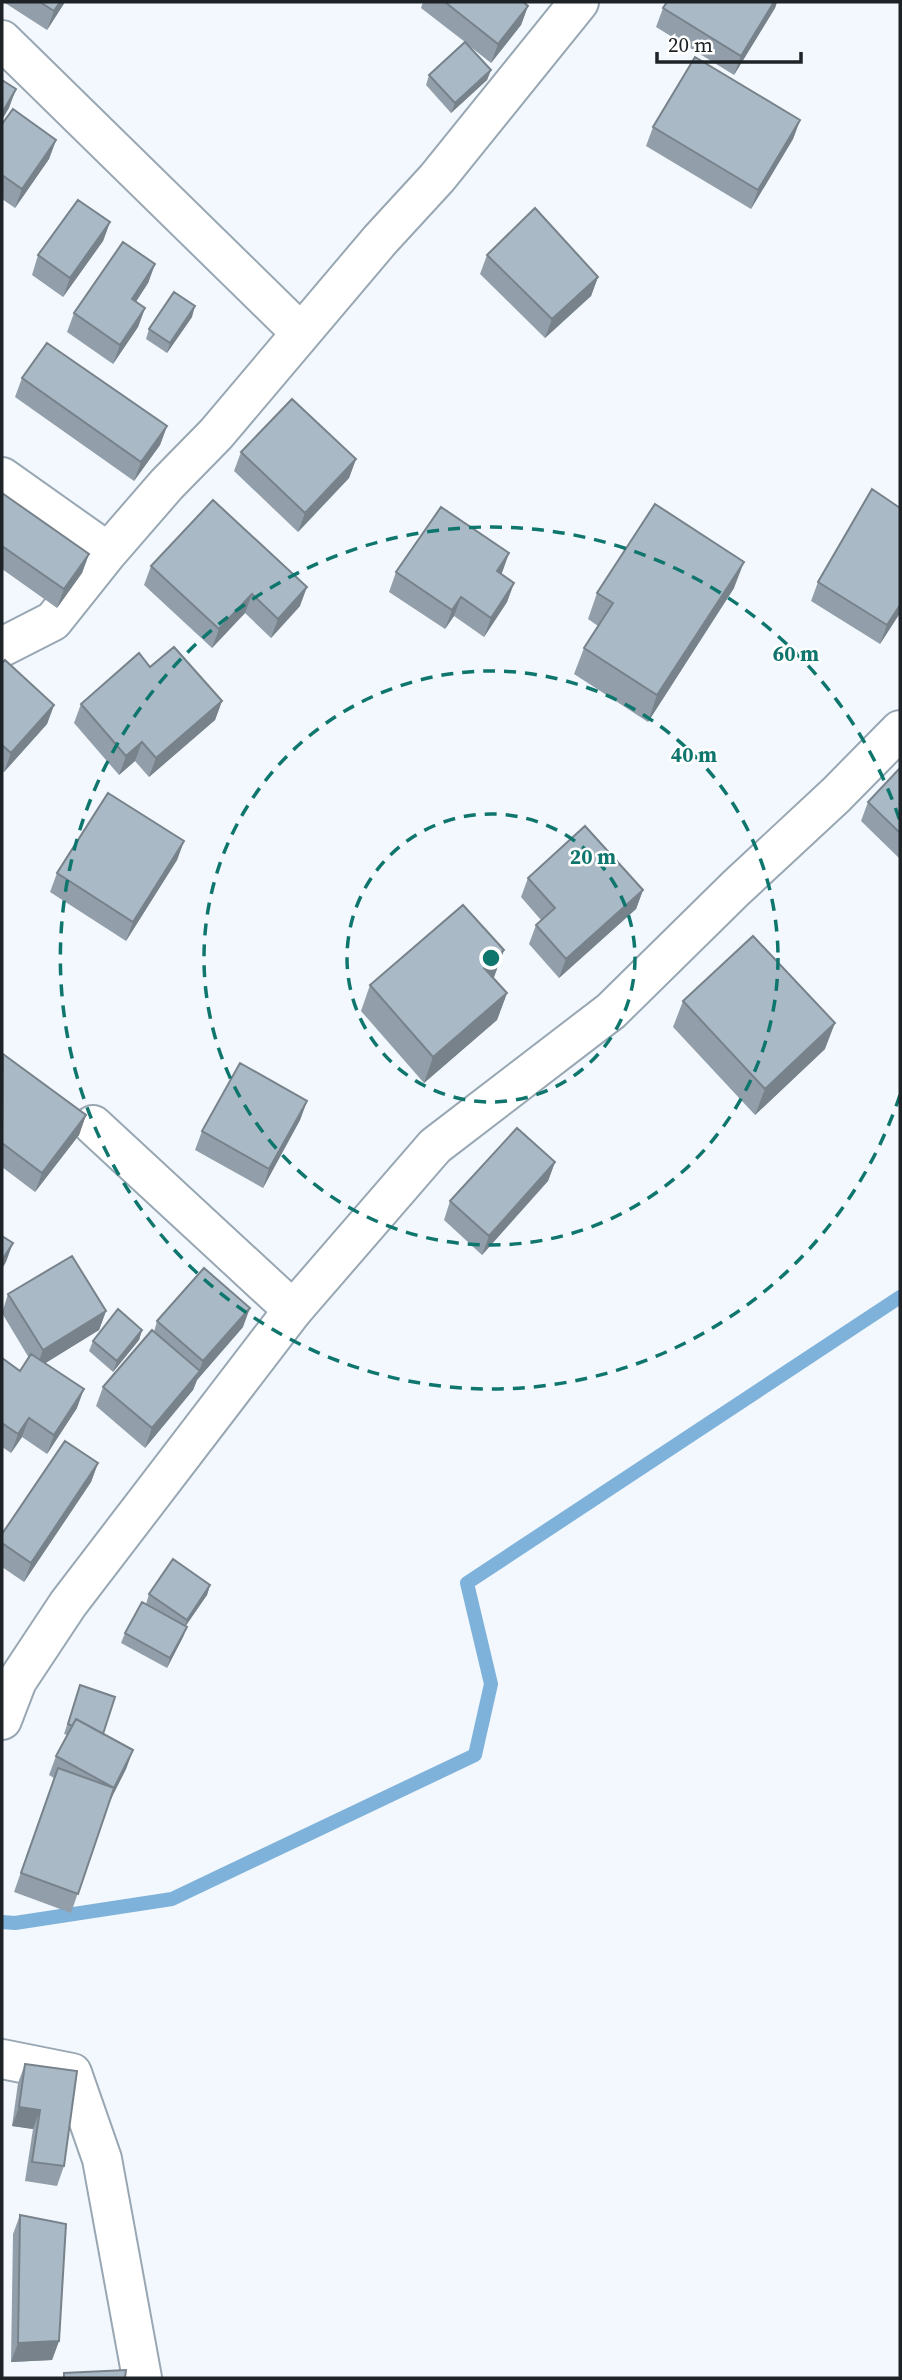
<svg xmlns="http://www.w3.org/2000/svg" width="902" height="2380" font-family="'Source Serif 4',serif">
  <style>
    .lines { fill: none; stroke-linecap: round; stroke-linejoin: round }
    .stream { stroke: #7fb2da; stroke-width: 14 }
    .street-casing { stroke: #98a7b3; stroke-width: 42 }
    .secondary-casing { stroke: #98a7b3; stroke-width: 42 }
    .street { stroke: #fff; stroke-width: 38 }
    .secondary { stroke: #fff; stroke-width: 38 }
    .wall { fill: #929faa }
    .shaded-wall { fill: #77828b }
    .building { fill: #aab9c6; stroke: #77828b; stroke-width: 2 }
    .ring { fill: none; stroke: #0f766e; stroke-width: 3.5; stroke-dasharray: 12 9 }
    .centre { fill: #0f766e; stroke: #fff; stroke-width: 3.5 }
    .ring-label { font-size: 21px; text-anchor: middle; font-weight: bold; fill: #0f766e; stroke: #fff; stroke-width: 5; stroke-linejoin: round; paint-order: stroke }
  </style>
  <rect width="100%" height="100%" fill="#f2f8fd"/>
  <g class="lines">
    <!-- stream -->
    <path class="stream" d="M2,1922l13,1 157,-24 303,-144 16,-71 -24,-101 433,-286"/>
    <defs>
      <path id="street" d="M2,40l299,293
        M2,477l106,75
        M2,647l51,-26 55,-69 59,-68 49,-50 164,-194 57,-62 142,-176
        M93,1125l200,185
        M2,2059l70,14 30,86 40,219"/>
      <path id="secondary" d="M2,1720l15,-39 51,-77 225,-294 142,-164 176,-135 125,-123 100,-93 64,-65"/>
    </defs>
    <!-- street casing -->
    <use href="#street" class="street-casing"/>
    <!-- secondary casing -->
    <use href="#secondary" class="secondary-casing"/>
    <!-- street -->
    <use href="#street" class="street"/>
    <!-- secondary -->
    <use href="#secondary" class="secondary"/>
  </g>
  <!-- wall -->
  <path class="wall" d="M6,2h59l-18,28 -42,-27z
    M423,2h100l5,4 -7,19 -30,38 -24,-19 24,26 -4,10 -36,33 -25,-28 3,-10 36,-33 -44,-34z
    M667,2h110l-2,6 -41,67 -78,-48 7,-19z
    M800,120l-7,19 -42,70 -105,-63 7,-19z
    M2,124l54,16 -7,19 -34,49 -13,-9z
    M110,222l-7,19 -40,56 -31,-22 6,-20z
    M487,255l111,22 -7,19 -46,42 -65,-64z
    M155,264l-7,19 -12,19 9,6 -7,19 -25,37 -46,-32 7,-19z
    M192,317l-25,36 -21,-14 3,-10z
    M22,378l145,48 -7,19 -26,36 -119,-84z
    M241,452l115,7 -7,19 -51,54 -64,-61z
    M2,493l87,61 -7,19 -25,35 -55,-39z
    M900,508v105l-20,31 -69,-43 7,-19z
    M509,553l-8,21 13,9 -7,19 -23,35 -30,-21 -9,13 -56,-37 7,-20z
    M151,566l149,40 -29,32 -26,-25 -33,35 -68,-63z
    M734,588l-86,134 -74,-48 10,-26 14,-22 -10,-7 9,-26z
    M2,663l52,42 -7,19 -43,48 -2,-2z
    M150,667l72,34 -7,19 -66,57 -14,-16 -16,14 -45,-52 7,-19z
    M900,768v91l-39,-38 7,-19z
    M184,841l-7,19 -51,81 -76,-49 7,-19z
    M528,878l115,12 -7,19 -77,69 -30,-34 7,-19 5,-5 -20,-23z
    M504,950l-10,27 -1,1 14,15 -10,27 -73,63 -63,-72 9,-26z
    M683,1001l142,48 -70,66 -82,-88z
    M2,1055l84,60 -7,20 -44,57 -33,-25z
    M307,1101l-7,19 -37,68 -68,-38 7,-19z
    M555,1162l-7,19 -66,74 -38,-35 6,-19z
    M8,1294l98,17 -7,19 -54,33 32,45 -30,46 -25,-17 -11,16 -9,-6v-89l18,13 9,-13 -27,-45z
    M157,1321l86,6 -46,53 -4,10 -48,58 -49,-42 7,-19 51,-55z
    M142,1330l-3,10 -26,32 -24,-21 4,-10z
    M98,1463l-7,19 -67,100 -22,-15v-33z
    M210,1585l-3,10 -22,31 2,1 -4,10 -16,31 -46,-25 4,-10 21,-29 3,-10z
    M77,1695l26,39 30,16 -7,19 -16,31 -39,113 -57,-21 40,-114 -5,-3 7,-19 11,-21 -3,-1z
    M25,2064l39,102 -7,20 -32,-5 8,-52 -21,-3 6,-43z
    M20,2215l39,126 -7,19 -41,2 2,-128z"/>
  <!-- shaded-wall -->
  <path class="shaded-wall" d="M60,2h5l-18,28 7,-19z
    M774,2h3l-2,6 -41,67 7,-19z
    M528,6l-7,19 -30,38 7,-19z
    M491,70l-4,10 -36,33 4,-10z
    M16,89l-7,19 -7,12v-7z
    M800,120l-7,19 -42,70 7,-19z
    M56,140l-7,19 -34,49 7,-19z
    M110,222l-7,19 -40,56 7,-19z
    M155,264l-7,19 -23,35 7,-19z
    M598,277l-7,19 -46,42 7,-19z
    M195,306l-3,11 -25,36 3,-10z
    M145,308l-7,19 -25,37 7,-19z
    M167,426l-7,19 -26,36 7,-19z
    M356,459l-7,19 -51,54 7,-19z
    M509,553l-7,20 -12,17 7,-19z
    M89,554l-7,19 -25,35 7,-19z
    M744,562l-10,26 -86,134 9,-27z
    M514,583l-7,19 -23,35 7,-19z
    M307,587l-7,19 -29,32 7,-19z
    M252,594l-7,19 -33,35 7,-19z
    M461,597l-7,19 -9,13 7,-19z
    M900,605v8l-20,31 7,-19z
    M222,701l-7,19 -66,57 7,-19z
    M54,705l-7,19 -43,48 7,-19z
    M142,742l-7,19 -16,14 7,-19z
    M184,841l-7,19 -51,81 7,-19z
    M643,890l-7,19 -77,69 7,-19z
    M504,950l-10,27 -20,17 10,-26z
    M507,993l-10,27 -73,63 9,-26z
    M835,1023l-10,26 -70,66 10,-26z
    M307,1101l-7,19 -37,68 6,-19z
    M86,1115l-7,20 -44,57 7,-19z
    M555,1162l-7,19 -66,74 7,-19z
    M13,1243l-7,19 -4,7v-9z
    M250,1308l-7,19 -46,53 -4,10 -48,58 7,-20 47,-57 4,-10z
    M106,1311l-7,19 -63,39 7,-19z
    M142,1330l-3,10 -26,32 4,-11z
    M84,1389l-7,19 -30,46 7,-19z
    M29,1418l-7,19 -11,16 7,-19z
    M98,1463l-7,19 -67,100 7,-19z
    M210,1585l-3,10 -24,35 4,-10z
    M187,1627l-4,10 -16,31 3,-10z
    M133,1750l-7,19 -19,38 7,-19z
    M19,2107l21,3 -7,19 -21,-3z
    M59,2341l-7,19 -41,2 7,-19z"/>
  <!-- building -->
  <path class="building" d="M40,2h20l-6,9z
    M445,2h78l5,4 -30,38z
    M667,2h107l-33,54 -78,-48z
    M465,42l26,28 -36,33 -26,-28z
    M695,57l105,63 -42,70 -105,-63z
    M2,80l14,9 -14,24z
    M13,109l43,31 -34,49 -20,-14v-51z
    M78,200l32,22 -40,56 -32,-23z
    M535,208l63,69 -46,42 -65,-64z
    M123,242l32,22 -23,35 13,9 -25,37 -46,-32z
    M174,292l21,14 -25,37 -21,-14z
    M47,343l120,83 -26,36 -119,-84z
    M292,399l64,60 -51,54 -64,-61z
    M872,489l28,19v97l-13,20 -69,-43z
    M2,493l87,61 -25,35 -62,-43z
    M213,500l94,87 -29,32 -26,-25 -33,35 -68,-63z
    M655,504l89,58 -87,133 -73,-47 29,-45 -16,-10z
    M441,507l68,46 -12,18 17,12 -23,35 -30,-21 -9,13 -56,-38z
    M174,647l48,54 -66,57 -14,-16 -16,14 -45,-52 58,-51 11,14z
    M5,660l49,45 -43,48 -9,-8v-82z
    M900,768v65l-32,-31z
    M108,793l76,48 -51,81 -76,-49z
    M585,826l58,64 -77,69 -30,-34 19,-17 -27,-30z
    M463,905l41,45 -20,18 23,25 -74,64 -63,-72z
    M753,936l82,87 -70,66 -82,-88z
    M3,1054l83,61 -44,58 -40,-30z
    M240,1063l67,38 -38,68 -67,-38z
    M517,1128l38,34 -66,74 -39,-35z
    M2,1236l11,7 -11,17z
    M72,1256l34,55 -63,39 -35,-56z
    M204,1268l46,40 -47,53 -46,-40z
    M118,1309l24,21 -25,31 -24,-20z
    M152,1330l48,41 -48,57 -49,-41z
    M31,1354l53,35 -30,46 -25,-17 -11,16 -16,-11v-65l18,13z
    M65,1441l33,22 -67,100 -29,-20v-9z
    M173,1559l37,26 -23,35 -38,-26z
    M142,1602l45,25 -17,31 -45,-25z
    M80,1685l35,12 -12,37 -27,-15 -4,7 -4,-2z
    M76,1719l57,31 -19,38 -58,-32z
    M58,1768l56,20 -36,106 -57,-21z
    M25,2064l52,7 -13,95 -32,-4 8,-52 -21,-3z
    M20,2215l46,9 -7,117 -41,2z
    M126,2370l-1,8h-61v-5z"/>
  <!-- distance rings -->
  <g class="ring">
    <circle cx="491" cy="958" r="144"/>
    <circle cx="491" cy="958" r="287"/>
    <path d="M900 1095A431 431 0 1 1 900 821"/>
  </g>
  <circle cx="491" cy="958" r="10" class="centre"/>
  <g class="ring-label">
    <text x="796" y="661">60 m</text>
    <text x="694" y="762">40 m</text>
    <text x="593" y="864">20 m</text>
  </g>
  <!-- border -->
  <rect width="902" height="2380" fill="none" stroke="#1d2327" stroke-width="7"/>
  <!-- scale -->
  <path d="M657 52v10h144v-10" fill="none" stroke="#1d2327" stroke-width="3.5"/>
  <text x="668" y="52" font-size="21" fill="#1d2327" stroke="#ffffff" stroke-width="5" paint-order="stroke">20 m</text>
</svg>
